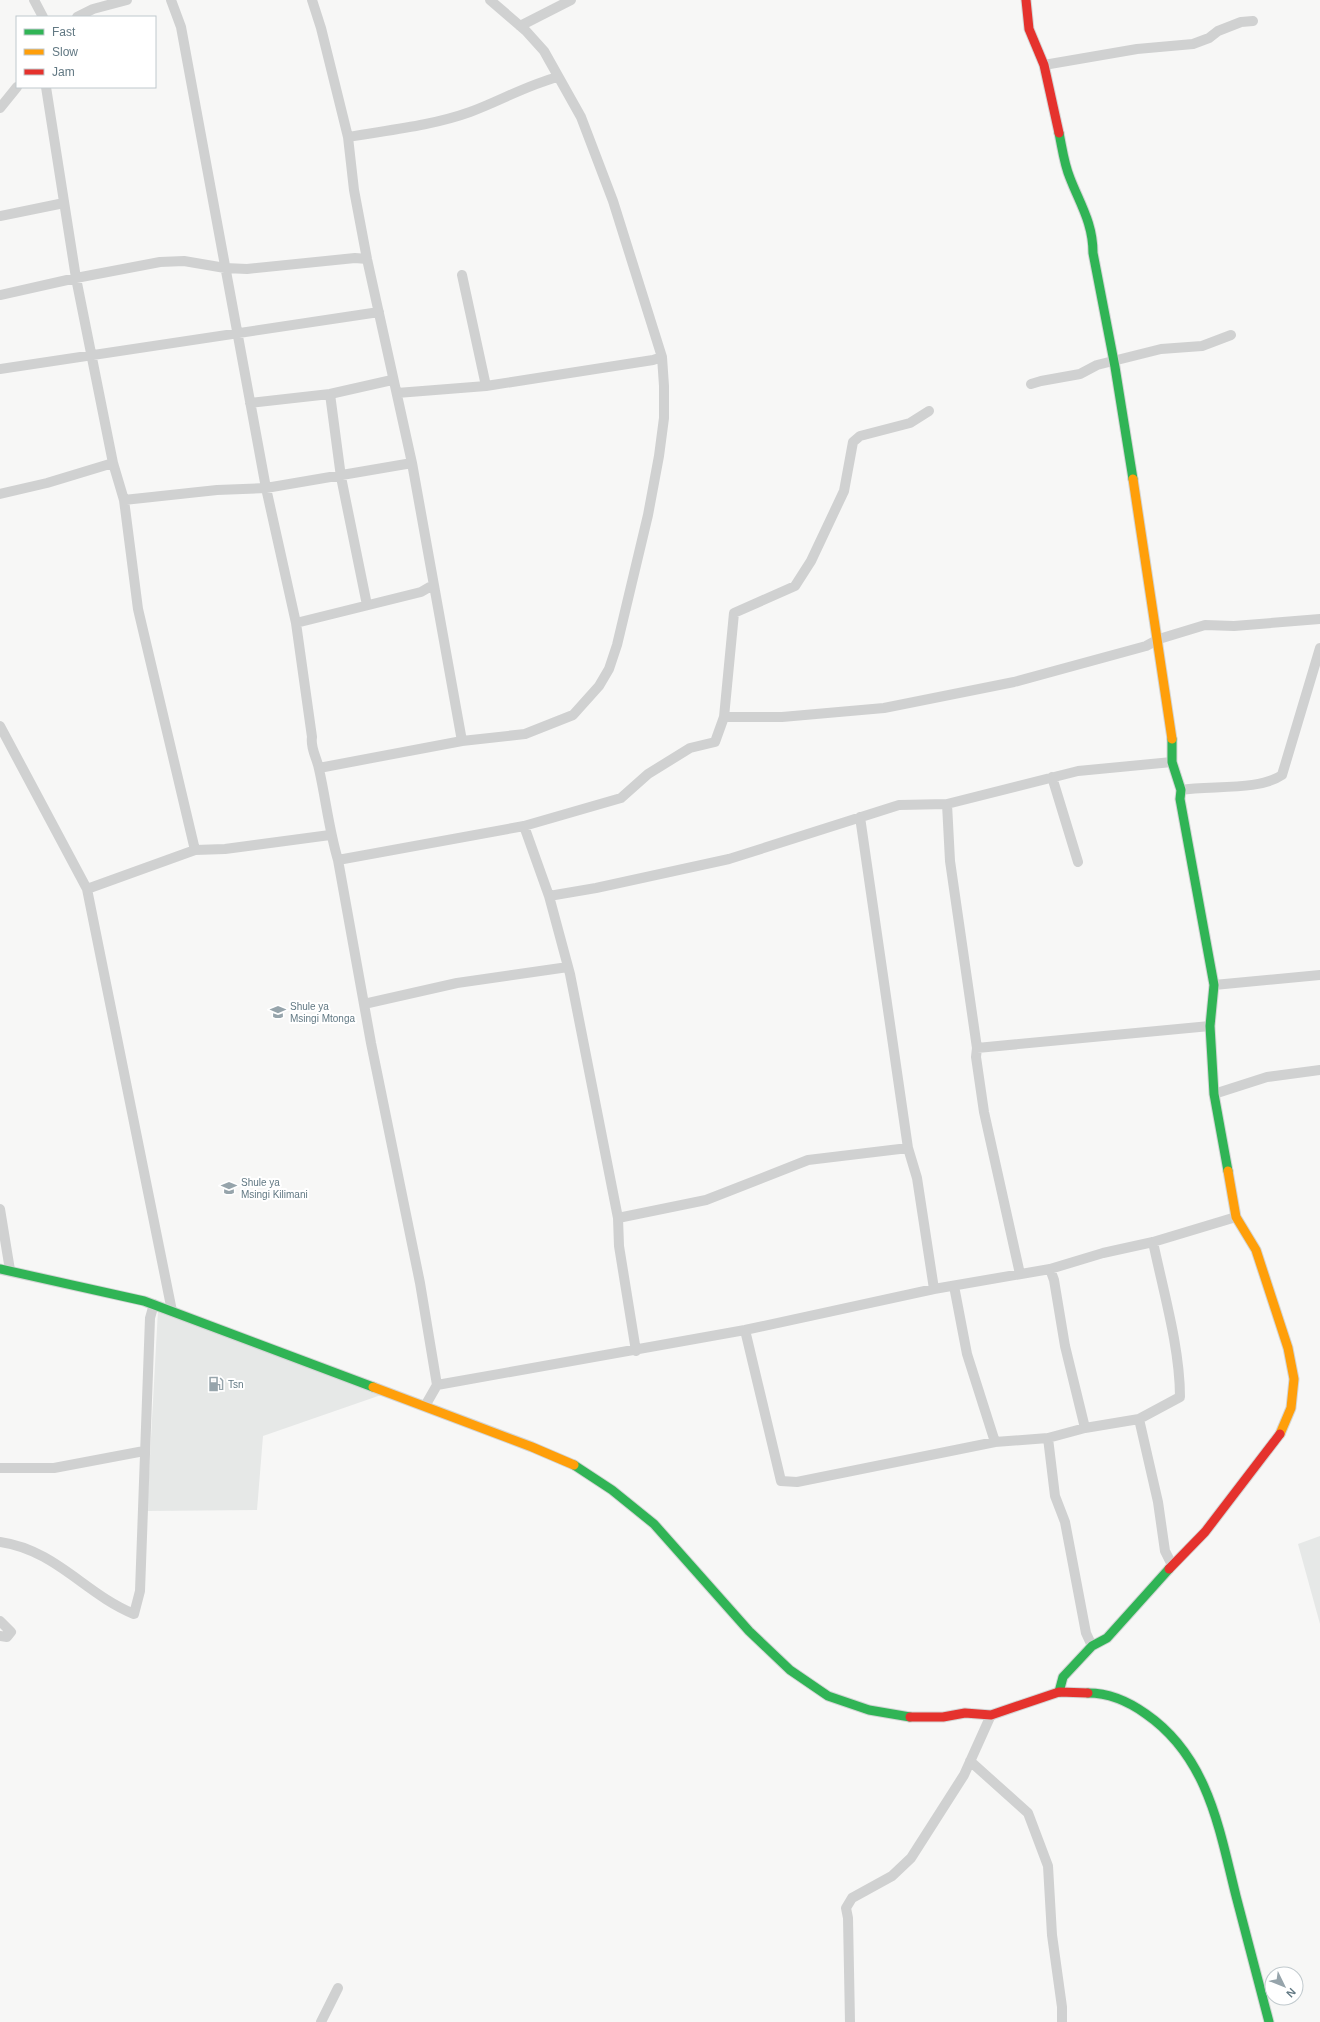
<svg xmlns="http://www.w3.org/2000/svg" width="1320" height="2022" font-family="Arial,sans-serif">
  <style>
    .built { fill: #e6e8e7 }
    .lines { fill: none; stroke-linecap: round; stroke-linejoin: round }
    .fast-casing { stroke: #d3d5d5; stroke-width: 11 }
    .slow-casing { stroke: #d3d5d5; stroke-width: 11 }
    .jam-casing { stroke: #d3d5d5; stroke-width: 11 }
    .street { stroke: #d0d1d1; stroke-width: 10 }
    .fast { stroke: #30b455; stroke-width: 9 }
    .slow { stroke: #ff9f0a; stroke-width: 9 }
    .jam { stroke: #e5322d; stroke-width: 9 }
    .labels { text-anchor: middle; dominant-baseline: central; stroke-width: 4; stroke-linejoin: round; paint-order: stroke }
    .poi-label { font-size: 10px; fill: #617883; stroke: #fff; text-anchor: start }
  </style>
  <rect width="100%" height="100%" fill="#f7f7f6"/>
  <!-- built -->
  <path class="built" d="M158,1310l223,85 -118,41 -6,74 -110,1z
    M1320,1536v88l-22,-80z"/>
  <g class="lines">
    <defs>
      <path id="fast" d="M1059,133c3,14 5,31 11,45 10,26 23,45 23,75l22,114 18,112
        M1172,739v23l9,28 -1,9 34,186 -4,41 4,68 14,77
        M0,1269l144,32 229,86
        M574,1465l38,25 42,34 95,107 41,39 38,26 41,14 41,7
        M1059,1692l4,-15 29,-31 15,-8 62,-69
        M1088,1693c21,0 40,8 58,21 62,43 73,114 90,182 11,42 22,84 33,126"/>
      <path id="slow" d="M1133,479l39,260
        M1228,1171l8,46 20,33 32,98 6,31 -3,29 -11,26
        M373,1387l159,60 42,18"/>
      <path id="jam" d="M1026,0l3,29 15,36 15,68
        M1169,1569l36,-37 75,-98
        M910,1717h33l22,-4 26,2 68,-23 29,1"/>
    </defs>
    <!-- fast casing -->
    <use href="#fast" class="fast-casing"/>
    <!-- slow casing -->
    <use href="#slow" class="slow-casing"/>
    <!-- jam casing -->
    <use href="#jam" class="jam-casing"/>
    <!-- street -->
    <path class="street" d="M34,0l9,17
      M171,0l10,27 85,461 30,135 16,114c-2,11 5,21 7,32 7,31 10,61 19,91l33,183 49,240 17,102 -12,21
      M312,0l9,28 27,109 6,53 13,69 45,204 50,278
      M77,17l16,-8 34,-9
      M520,26l51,-26
      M1044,65l93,-16 56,-5 16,-6 9,-7 23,-9 12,-1
      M46,87l30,191 37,185 11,37 14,109 57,241
      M0,108l17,-21
      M348,137c40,-7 83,-11 122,-25 30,-11 57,-27 88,-35
      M0,216l64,-13
      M462,275l24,111
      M0,295l76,-17 84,-16 24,-1 41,7 22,1 108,-11 12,1
      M0,369l379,-57
      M1031,384l10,-3 39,-7 17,-9 64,-16 41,-3 29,-11
      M397,393l89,-7 167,-26 9,-3
      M330,394l11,83 26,128
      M250,403l80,-9 62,-14
      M0,494l47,-11 66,-20
      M124,500l93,-10 49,-2 146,-25
      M296,623l125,-31 12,-7
      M724,717h58l102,-9 130,-26 132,-36 13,-7 46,-14 29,1 86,-7
      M0,726l87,163 85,422
      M319,768l143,-27 63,-7 48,-19 26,-29 10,-17 8,-24 31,-130 11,-59 5,-38v-32l-2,-29 -49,-156 -32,-84 -37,-66 -18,-20 -36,-31
      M1052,777l26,85
      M1181,790c29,-5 78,1 101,-15l38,-127
      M947,804l3,57 27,187 -1,9 8,55 36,162
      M860,817l48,331 9,30 17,111
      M524,826l25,70 21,78 48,244 1,28 17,105
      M338,860l186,-34 97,-28 27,-24 42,-26 25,-6 9,-25 10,-104 61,-27 16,-25 33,-70 9,-49 7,-6 50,-13 19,-12
      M87,889l108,-39 30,-1 105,-14
      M549,896l47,-8 133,-29 170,-54 48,-1 131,-33 94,-9
      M1214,985l106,-10
      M364,1004l93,-21 111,-16
      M977,1048l233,-22
      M1214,1094l53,-17 53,-7
      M0,1209l10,61
      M618,1218l88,-18 102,-40 100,-12
      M1050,1269l4,11 11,66 20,82
      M954,1286l13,68 28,88
      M745,1330l36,151 16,1 198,-40 53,-4 37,-10 54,-9 41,-22c0,-49 -17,-107 -27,-155
      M437,1385l308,-55 189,-41 116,-20 53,-16 50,-11 83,-25
      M1139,1419l19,83 7,49 7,14
      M1048,1438l7,58 10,26 21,111 6,13
      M0,1468h54l90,-17
      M0,1542c56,8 85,52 134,72l6,-23 10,-273 4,-14
      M0,1621l11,11 -4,5 -7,-1
      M970,1761l58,52 20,53 4,69 10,72v15
      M321,2022l17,-34
      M850,2022l-2,-104 -2,-10 6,-10 40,-22 19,-18 53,-83 27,-60"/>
    <!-- fast -->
    <use href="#fast" class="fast"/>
    <!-- slow -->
    <use href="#slow" class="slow"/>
    <!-- jam -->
    <use href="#jam" class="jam"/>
  </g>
  <!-- icons -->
  <defs>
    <symbol id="school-bare" viewBox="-9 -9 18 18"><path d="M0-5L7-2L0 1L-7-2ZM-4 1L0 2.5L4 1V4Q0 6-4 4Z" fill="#96a4ab" stroke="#fff" stroke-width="2.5" paint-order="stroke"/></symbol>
    <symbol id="fuel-bare" viewBox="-9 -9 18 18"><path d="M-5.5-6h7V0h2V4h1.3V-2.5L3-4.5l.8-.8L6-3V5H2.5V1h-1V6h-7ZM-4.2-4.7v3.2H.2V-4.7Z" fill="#96a4ab" stroke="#fff" stroke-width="2.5" paint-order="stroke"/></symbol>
  </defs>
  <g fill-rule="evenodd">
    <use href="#school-bare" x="267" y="1001" width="22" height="22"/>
    <use href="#school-bare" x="218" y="1177" width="22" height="22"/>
    <use href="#fuel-bare" x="205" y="1373" width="22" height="22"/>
  </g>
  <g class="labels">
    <!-- poi labels -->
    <g class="poi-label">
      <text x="290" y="1006">Shule ya<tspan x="290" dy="12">Msingi Mtonga</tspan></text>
      <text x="241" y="1182">Shule ya<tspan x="241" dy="12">Msingi Kilimani</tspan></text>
      <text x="228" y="1384">Tsn</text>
    </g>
  </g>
  <!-- legend -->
  <rect x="16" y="16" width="140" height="72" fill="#ffffff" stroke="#c0c9cd"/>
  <rect x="24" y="29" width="20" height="6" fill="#30b455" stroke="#c0c9cd"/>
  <text x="52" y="36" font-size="12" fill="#617883">Fast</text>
  <rect x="24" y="49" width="20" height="6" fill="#ff9f0a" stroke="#c0c9cd"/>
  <text x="52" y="56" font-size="12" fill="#617883">Slow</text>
  <rect x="24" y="69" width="20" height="6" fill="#e5322d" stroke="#c0c9cd"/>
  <text x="52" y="76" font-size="12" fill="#617883">Jam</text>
  <!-- north arrow -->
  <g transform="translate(1284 1986) rotate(133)"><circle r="19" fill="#ffffff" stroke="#c0c9cd"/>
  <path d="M0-3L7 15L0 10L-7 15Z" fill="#96a4ab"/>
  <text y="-6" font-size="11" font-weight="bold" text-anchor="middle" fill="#617883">N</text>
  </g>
</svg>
